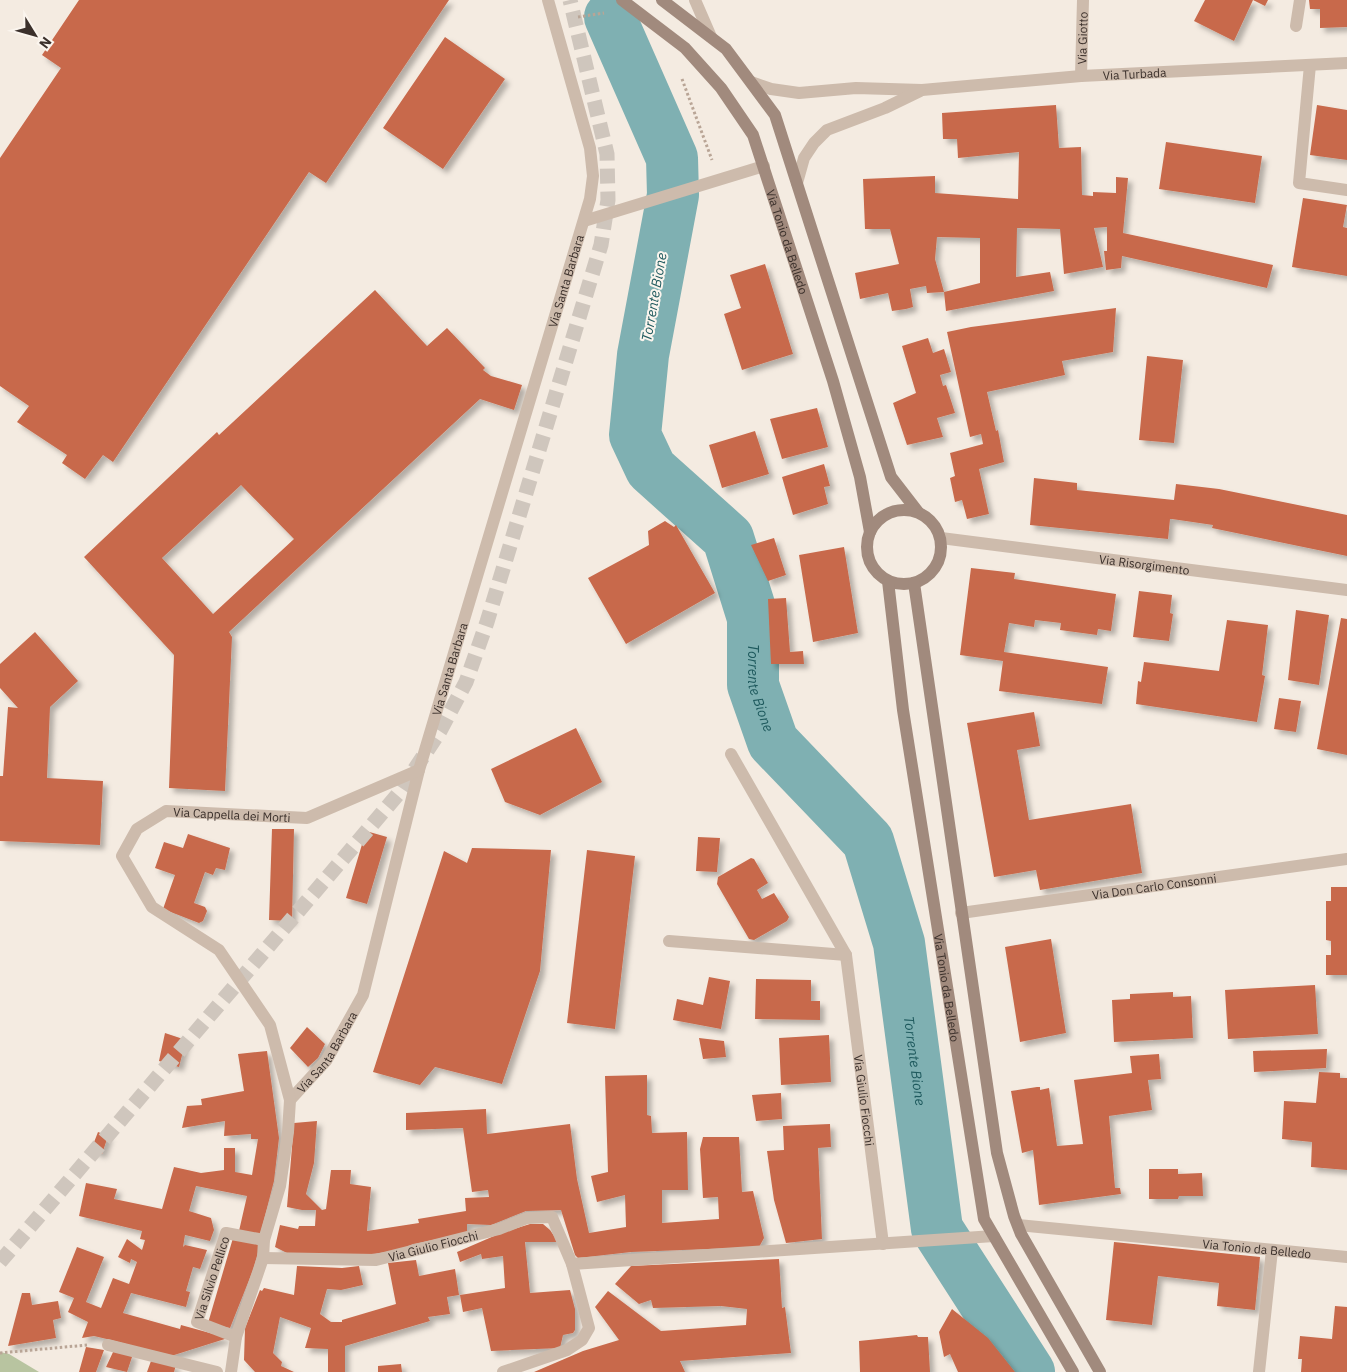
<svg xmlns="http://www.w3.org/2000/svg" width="1347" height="1372" font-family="'IBM Plex Sans',sans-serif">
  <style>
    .green { fill: #b8c4a0 }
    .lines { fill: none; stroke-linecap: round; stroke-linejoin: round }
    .river { stroke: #7fb0b2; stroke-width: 52 }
    .building { fill: #c8694b; fill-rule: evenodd; filter: url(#shadow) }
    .highway-tunnel { stroke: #cfc6bd; stroke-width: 15; stroke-dasharray: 15 8; stroke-linecap: butt }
    .path { stroke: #b9a596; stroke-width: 3; stroke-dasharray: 2.5 2.5; stroke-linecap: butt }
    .lane { stroke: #cdbbac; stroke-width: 12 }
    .street { stroke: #cdbbac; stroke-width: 12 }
    .secondary { stroke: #a18a7d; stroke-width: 12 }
    .labels { text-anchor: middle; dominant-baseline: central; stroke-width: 4; stroke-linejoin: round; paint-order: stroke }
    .street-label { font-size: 12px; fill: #3b302b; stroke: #fbf5ee }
    .water-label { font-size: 14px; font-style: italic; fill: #1f5a5e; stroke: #fbf5ee }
  </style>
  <defs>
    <filter id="shadow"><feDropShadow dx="4.5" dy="4.5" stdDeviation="2.5" flood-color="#0004"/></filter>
  </defs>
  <rect width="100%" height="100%" fill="#f4ebe1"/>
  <!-- green -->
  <path class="green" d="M0,1352l9,2 30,18h-39z"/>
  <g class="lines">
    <!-- river -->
    <path class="river" id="s1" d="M610,17l62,141 1,37 -30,160 -8,80 16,34 77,69 25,80v67l20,57 95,99 31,102 38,286 92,143"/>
  </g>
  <!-- building -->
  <path class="building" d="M79,0h370l-123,183 -17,-11 -196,290 -10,-7 -18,24 -23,-16 5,-8 -50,-33 12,-16 -29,-20v-228l61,-90 -19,-13z
    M1205,0h63l-3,6 -12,-6 -19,41 -40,-20z
    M1309,0h38v27l-27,1v-19h-10z
    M445,37l60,42 -62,90 -60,-41z
    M1056,105l3,43 22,-1 1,48 11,1v-4l23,1v-16l12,1 -5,55 150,32 -6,23 -145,-32 -1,12 -15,2 -2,-19h3v-24l-13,1 9,39 -39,7 -4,-45 -43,-1 -1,49 34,-5 4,19 -108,20 -2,-19 -17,1 -1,-7 -16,3 3,18 -7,2 -14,2 -4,-18 -28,6 -5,-26 44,-9 -9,-35h-25l-2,-50 72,-3v17l83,6 1,-47 -61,6 -1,-19h-14l-1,-26zM937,237l43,1v45l-36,9 -9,-33z
    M1317,105l30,5v50l-37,-5z
    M1166,142l96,14 -7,47 -96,-14z
    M1303,198l44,7 -4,22 4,1v48l-55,-9z
    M765,264l28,90 -51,16 -18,-56 17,-6 -11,-33z
    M375,290l52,56 20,-18 38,40 -2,2 8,6 31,9 -8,25 -34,-11 -251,233 3,5 -7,154 -56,-3 5,-133 -90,-98 133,-125 2,3zM241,485l53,54 -81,75 -51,-56z
    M1116,308l-3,44 -51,9 3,14 -78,17 9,39 2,-1 6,32 -25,7 10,45 -22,5 -5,-19 -7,2 -5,-24 5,-2 -5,-23 33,-9 -2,-10 -11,3 -23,-105 24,-5z
    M928,338l5,15 11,-4 7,23 -11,3 3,11 3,-1 9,28 -18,5 6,19 -36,8 -14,-42 23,-10 -14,-47z
    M1147,356l36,4 -9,83 -35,-3z
    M817,408l11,39 -46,12 -12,-40z
    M755,431l14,43 -47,14 -13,-43z
    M824,464l6,22 -6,1 4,17 -35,11 -11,-38z
    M1034,478l43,5v7l97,10 2,-16 43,5 128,26v41l-135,-28 1,-3 -41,-6h-2l-2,20 -138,-14z
    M665,521l9,6 2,-2 39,68 -89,51 -38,-66 61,-33 -1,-14z
    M774,538l12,37 -18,6 -17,-36z
    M844,547l14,86 -45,9 -14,-87z
    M971,568l44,5 -1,6 102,15 -5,37 -13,-2 -1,6 -37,-5 1,-7 -26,-3 -1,7 -25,-4 -5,29 104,15 -6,37 -103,-13 4,-30 -43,-6z
    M1139,591l33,4 -2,18 3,1 -4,27 -36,-4z
    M786,598l4,54 13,-1 1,13h-33l-3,-65z
    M1296,610l33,5 -10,70 -31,-5z
    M1341,618l6,1v136l-30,-6z
    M1227,620l41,5 -6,50 3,1 -8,46 -121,-18 2,-23 3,1 3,-20 75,9z
    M35,632l43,49 -28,26 -3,71 56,3 -3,64 -100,-4v-65h3l5,-69 10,1 -18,-20v-24z
    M1279,698l22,3 -5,31 -22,-3z
    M1034,712l6,34 -23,4 12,70 102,-16 11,69 -102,17 -4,-20 -42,7 -27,-154z
    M576,728l26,54 -62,33 -35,-13 -14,-33z
    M272,829h22l-2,92 -23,-1z
    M366,831l21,6 -20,67 -21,-6z
    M188,834l42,14 -5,22 -9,-2 -3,7 -8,-3 -11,31 11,4 2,4 -4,10 -4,2 -36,-14 12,-34 -20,-7 9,-26 19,6z
    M698,837l22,1 -3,34 -21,-1z
    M472,848l79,2 -11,121 -38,113 -67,-17 -15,18 -47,-13 71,-221 23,12z
    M587,850l48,6 -20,173 -48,-6z
    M751,858l3,1 14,24 -11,7 5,9 12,-6 15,24 -2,4 -33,19 -5,-1 -32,-55 1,-7z
    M1331,887h16v88h-21v-20h5v-14l-5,-1v-39h5z
    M1051,939l15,94 -46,9 -15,-95z
    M709,977l21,4 -9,48 -48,-9 4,-21 26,6z
    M756,979l55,1v21h9v19l-65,-1z
    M1315,985l3,49 -90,5 -3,-49z
    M1173,992v5l18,-1 2,42 -79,4 -2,-42 18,-1v-5z
    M307,1027l18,17 -7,14 -10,9 -18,-19z
    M165,1033l21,7 -7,27 -20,-6z
    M829,1035l2,47 -50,3 -2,-47z
    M699,1038l25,3 2,16 -23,2z
    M1327,1049l-1,19 -72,4 -1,-21z
    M267,1051l12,87 -5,43 -14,54 -21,-4 8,-35 -51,-10 -7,25 22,7 3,12 -4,11 -25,-6 -2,12 2,-2 22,5 -7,19 -7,-2 -7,24 4,1 -4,15 -55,-14 -8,20 57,16 1,-4 47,13 -57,18 -60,-16 -17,-4 -12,2 6,-16 -20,-10 6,-14 -15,-6 18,-45 27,10 -18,45 15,6 12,-30 16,6 8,-22 -6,-3 -1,4 -12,-6 9,-18 15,11 3,-10 -5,-1 2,-8 -63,-15 7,-33 31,6 -3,10 48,10 12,-42 27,6 23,-3v-22h11v24l17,3 6,-36h-7v-5l-27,2 1,-15 -43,7 5,-22 15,-1 -1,-6 43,-8 -6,-37z
    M1159,1054l2,25 -13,1 4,30 -43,6 6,72h5l1,6 -82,11 -6,-55 -11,3 -11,-62 26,-4h3v3l9,-2 8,58 26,-2 -9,-64 58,-7 -2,-17z
    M1319,1072l21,1v5h7v92l-36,-3 1,-25 -30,-3 2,-38 32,2z
    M647,1075v40l4,1 1,17 35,-1 1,58h-26v33l57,-4 -1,-22 -15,1 -3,-49 3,-12h36l3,55 11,-1 11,47 -5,9 -128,5 -53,6 -3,-3 -14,-45 -35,1 -35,14 -24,-1v9l-54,11 -5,2v3l-44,6 -77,-2 -12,-6 5,-22 18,4 1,-3h16l1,-16h-14l-15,-3 7,-84 23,-2 -3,42 -8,31 16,16 4,-1 5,-39h20l-1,14 21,3 -4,44 52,-8 -1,-4 48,-8 -1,-13 24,-1 -1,-7 -16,2 -9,-64 -57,2v-17l80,-4 1,25 83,-10 7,55 12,54 37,-6 -1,-32 -28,7 -6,-26 17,-4 -3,-96z
    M781,1093l1,26 -26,2 -4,-26z
    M830,1124l1,23 -13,1 4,91 -36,4 -12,-43 -7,-49 17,-1 -1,-24z
    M98,1132l10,4 -6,18 -11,-4z
    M1149,1169h29v5l24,-1 1,23h-24l-1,3h-29z
    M530,1224h13l7,6 8,12h-33l5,51 40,-3 5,19v21l-2,3 -10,2 -3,13 -69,3 -9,-43 -19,4 -3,-17 45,-7 -2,-32 -21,3 -1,-5 -21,8 -3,-10 44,-19z
    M233,1238l27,7 -7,25 -23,58 -22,-5z
    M1114,1242l146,15 -5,53 -38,-4 2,-23 -61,-7 -6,49 -46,-5z
    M779,1259l3,49 3,-1 6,46 -111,8 5,11h-151l49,-21 36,-11 -24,-33 13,-16 53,40 85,-6 1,-16 -26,-3 -68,2 -2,-8 -12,4 -24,-20 16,-18z
    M416,1260l3,16 36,-7 4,26 -12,2 3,17 -22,3 2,4 -85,25v26h-17v-23l-23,-1 6,-20 -31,-11 -7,36 9,9 -1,4 13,6h-39l-11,-12 1,-32 15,-38 2,1 2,-3 30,7 3,-29 45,2 17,-2 4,19 -22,5 -14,-1 -7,25 11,8h11v-2l54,-16 -8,-41z
    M22,1293h8l2,12 26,-4 3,17 -8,2 3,18 -48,8z
    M1335,1306l12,1v65h-46l1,-13h-4l2,-23 32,3z
    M952,1309l36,29 27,34h-57l-8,-18 -6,3 -5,-25z
    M917,1335l1,2h10l2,35h-70l-1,-31z
    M86,1347l18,3 -8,22h-17z
    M114,1350l19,4 -6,18 -21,-5z
    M151,1361l25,4 -2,7h-27z
    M401,1364l1,8h-24v-6z"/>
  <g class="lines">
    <!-- highway-tunnel -->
    <path class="highway-tunnel" d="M0,1262l399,-469 41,-62 26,-49 21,-60 114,-377 7,-45 -1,-46 -37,-154"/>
    <!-- path -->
    <path class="path" d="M578,17l26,-4
      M682,79l30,81
      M0,1353l87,-8"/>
    <!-- lane -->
    <path class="lane" d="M1310,65l-11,118 48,7"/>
    <!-- street -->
    <g class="street">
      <path d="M695,0l16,37"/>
      <path d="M1296,26l4,-26"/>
      <path id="s2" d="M1081,76l2,-76"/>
      <path id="s3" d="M751,82l20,7 28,4 57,-5 66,2 159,-14 266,-13"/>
      <path d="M797,183l7,-25 10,-15 13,-13 58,-22 35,-17"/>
      <path d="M584,221l180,-55"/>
      <path id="s4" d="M941,538l406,52"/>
      <path id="s5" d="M731,754l115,201 37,289"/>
      <path id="s6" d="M961,913l386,-54"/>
      <path d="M669,941l177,14"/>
      <path id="s7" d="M290,1100l36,-39 37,-66 56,-225 171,-571 3,-23 -3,-28 -42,-148"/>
      <path id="s8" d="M1018,1225l329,32"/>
      <path id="s9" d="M263,1258l113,2 123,-31 28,-11 25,-1 20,47 422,-28"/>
      <path id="s10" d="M236,1337l-39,-15 29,-89 38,7"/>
      <path d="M108,1345l109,27"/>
      <path id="s11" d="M231,1372l5,-35 27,-79 1,-18 16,-54 8,-54 2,-32 -20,-75 -51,-75 -67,-43 -30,-51 15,-27 29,-18 141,7 112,-48"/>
      <path d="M503,1372l64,-22 15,-10 7,-12 -17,-64"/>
      <path d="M1259,1372l13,-122"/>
    </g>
    <!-- secondary -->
    <g class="secondary">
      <path id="s12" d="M622,0l63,48 36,40 32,47 80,246 27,96 10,55"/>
      <path d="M662,0l64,49 49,66 116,362 27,35"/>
      <circle cx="904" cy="547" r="37"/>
      <path id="s13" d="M888,581l15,129 81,509 89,153"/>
      <path d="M914,583l83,570 17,63 7,18 79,138"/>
    </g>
  </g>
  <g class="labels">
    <!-- street labels -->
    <g class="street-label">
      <text stroke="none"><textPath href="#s2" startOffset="38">Via Giotto</textPath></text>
      <text stroke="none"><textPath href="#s3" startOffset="386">Via Turbada</textPath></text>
      <text stroke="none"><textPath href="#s12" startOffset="302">Via Tonio da Belledo</textPath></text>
      <text stroke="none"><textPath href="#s7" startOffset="871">Via Santa Barbara</textPath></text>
      <text stroke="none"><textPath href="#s4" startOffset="205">Via Risorgimento</textPath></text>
      <text stroke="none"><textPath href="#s7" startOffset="466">Via Santa Barbara</textPath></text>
      <text stroke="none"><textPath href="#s11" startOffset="718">Via Cappella dei Morti</textPath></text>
      <text stroke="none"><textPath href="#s6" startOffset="195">Via Don Carlo Consonni</textPath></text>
      <text stroke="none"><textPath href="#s13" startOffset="411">Via Tonio da Belledo</textPath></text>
      <text stroke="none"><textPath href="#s7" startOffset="61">Via Santa Barbara</textPath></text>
      <text stroke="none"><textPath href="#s5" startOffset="378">Via Giulio Fiocchi</textPath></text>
      <text stroke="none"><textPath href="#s9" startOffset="172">Via Giulio Fiocchi</textPath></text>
      <text stroke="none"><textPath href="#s8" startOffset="240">Via Tonio da Belledo</textPath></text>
      <text stroke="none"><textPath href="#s10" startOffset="88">Via Silvio Pellico</textPath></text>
    </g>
    <!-- water labels -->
    <g class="water-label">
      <text transform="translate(654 297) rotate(-80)">Torrente Bione</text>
      <text stroke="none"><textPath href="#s1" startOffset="730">Torrente Bione</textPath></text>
      <text stroke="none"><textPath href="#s1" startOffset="1149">Torrente Bione</textPath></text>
    </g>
  </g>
  <!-- north arrow -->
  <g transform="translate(35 35) rotate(127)" stroke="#fbf5ee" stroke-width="4" paint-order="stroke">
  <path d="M0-4L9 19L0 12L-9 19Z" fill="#3b302b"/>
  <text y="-8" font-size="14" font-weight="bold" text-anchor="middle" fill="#3b302b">N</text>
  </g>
</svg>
